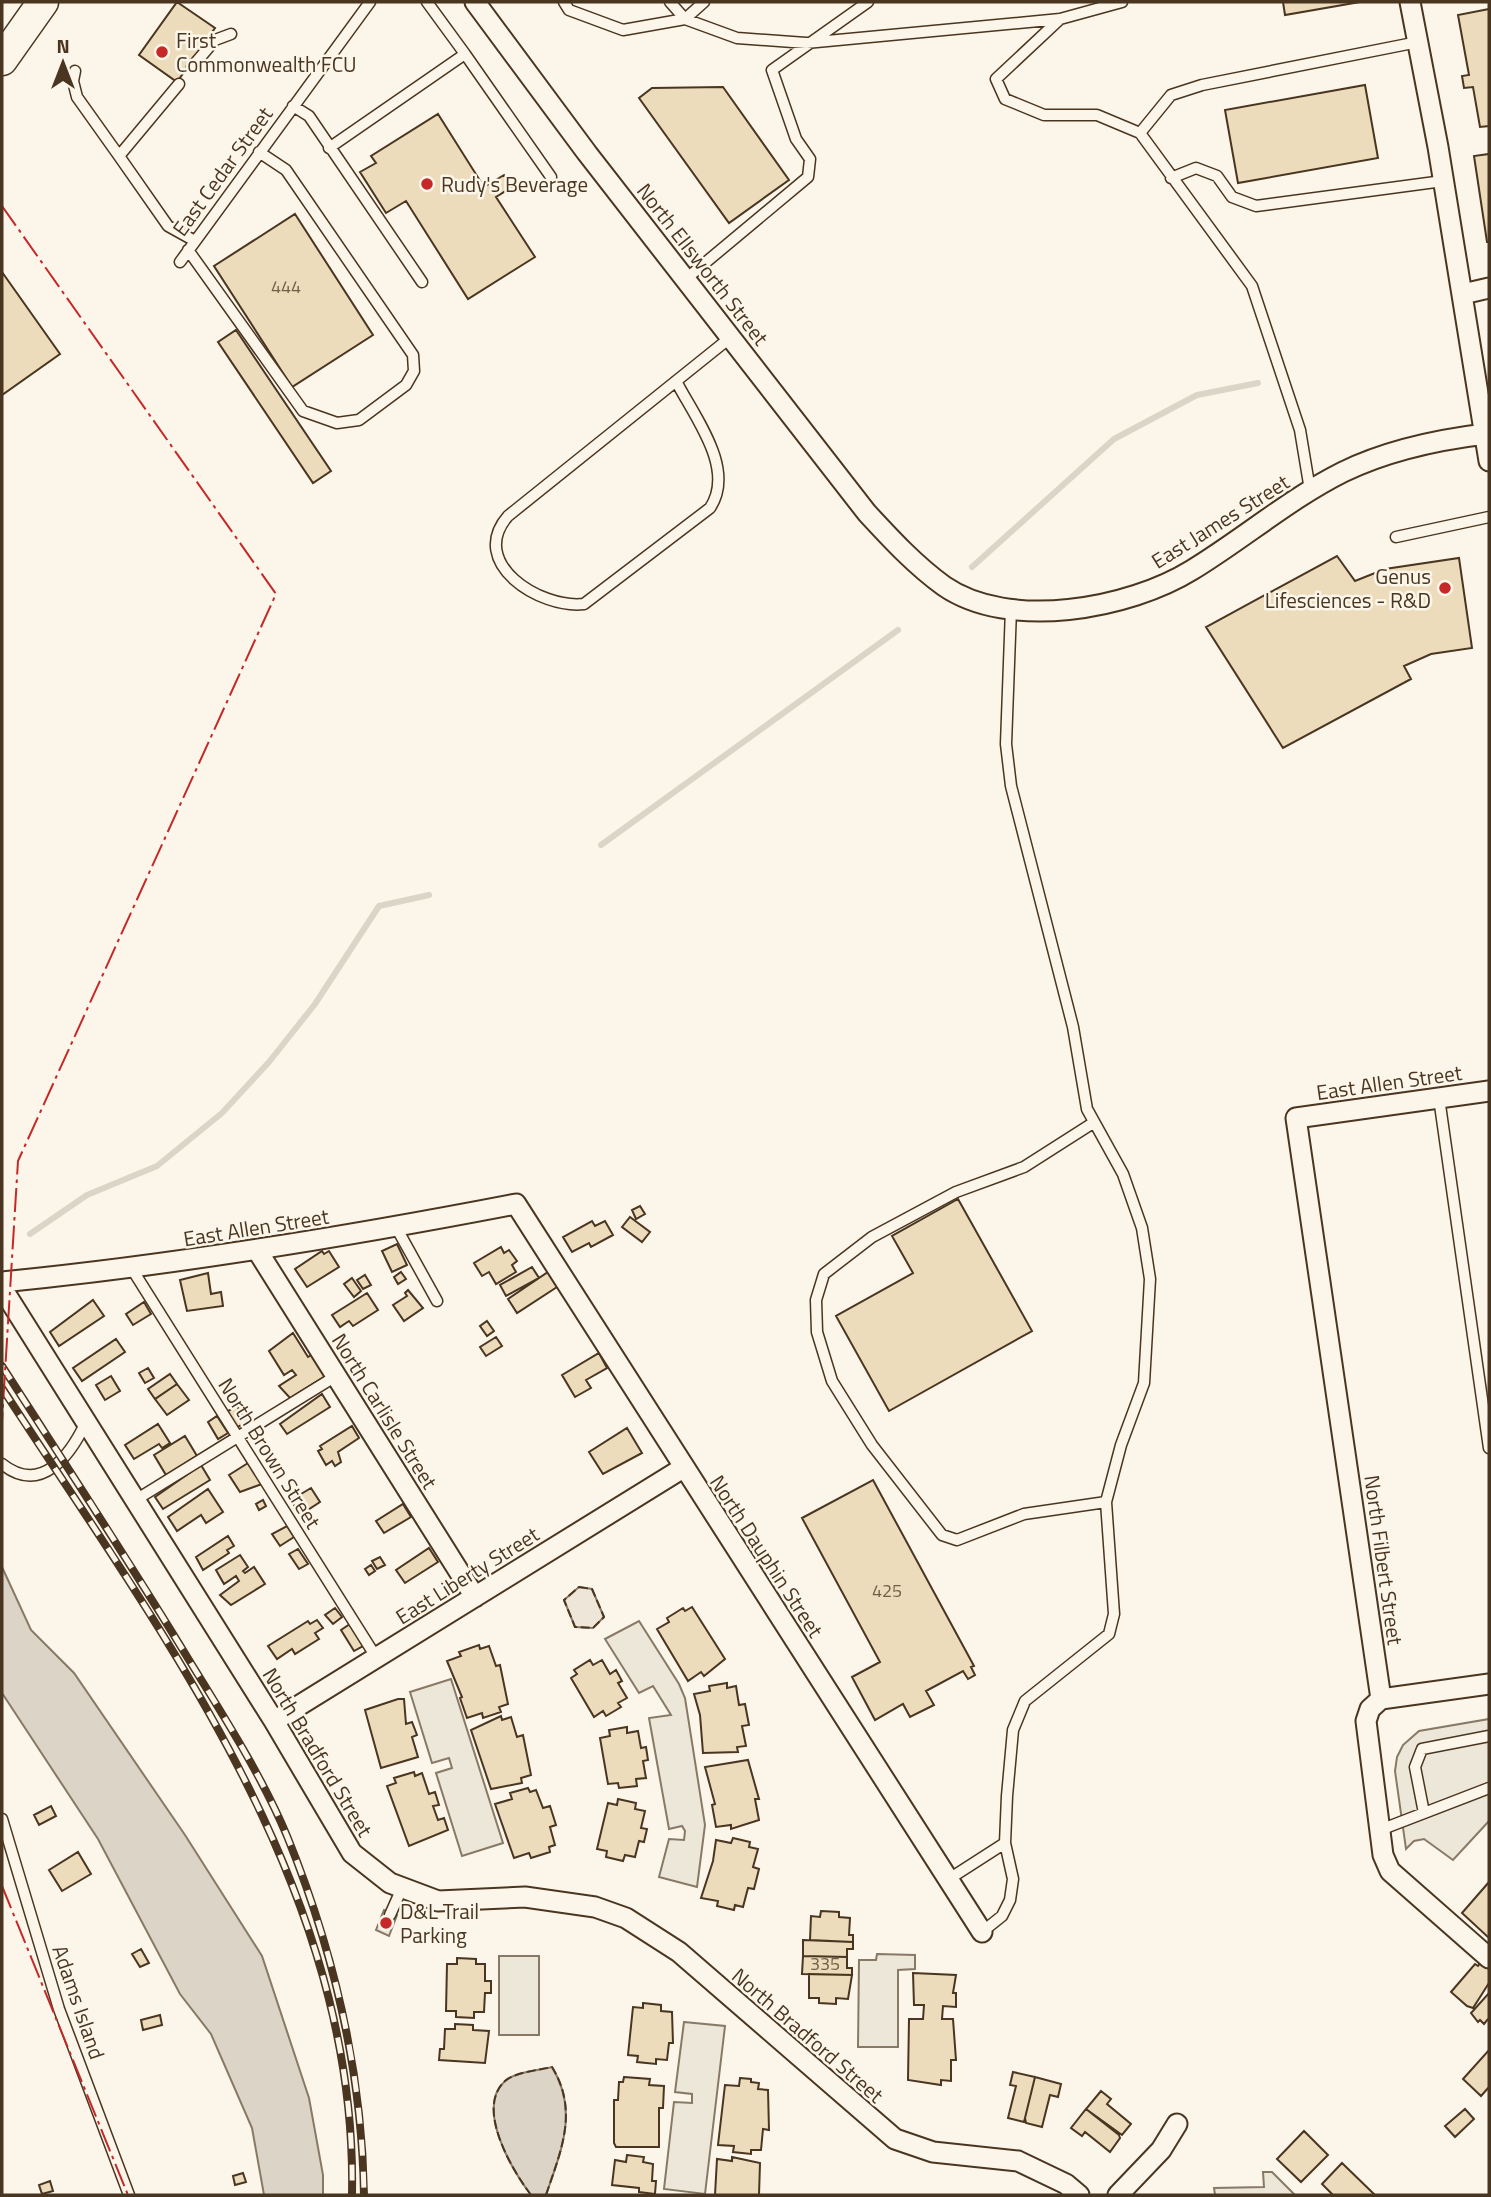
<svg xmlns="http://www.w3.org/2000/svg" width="1491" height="2197" font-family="'Titillium Web',sans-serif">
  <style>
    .green { fill: #ede6d9; stroke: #887966; stroke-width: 2 }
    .parking { fill: #ede7d9; stroke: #887966; stroke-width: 2 }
    .water { fill: #dcd4c6; stroke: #887966; stroke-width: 2 }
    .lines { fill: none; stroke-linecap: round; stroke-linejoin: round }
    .stream { stroke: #dcd4c6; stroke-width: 6 }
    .building { fill: #ecdcbc; stroke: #4a3520; stroke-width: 2 }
    .service-casing { stroke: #4a3520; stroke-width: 13 }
    .minor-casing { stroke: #4a3520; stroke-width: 23 }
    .primary-casing { stroke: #4a3520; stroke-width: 33 }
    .service { stroke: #fbf6e9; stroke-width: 10 }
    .minor { stroke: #fbf6e9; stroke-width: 19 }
    .primary { stroke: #fbf6e9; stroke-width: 30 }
    .rail-casing { stroke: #4a3520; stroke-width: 8 }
    .rail { stroke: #fbf6e9; stroke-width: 5; stroke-dasharray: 16; stroke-linecap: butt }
    .fence { stroke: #4a3520; stroke-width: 2; stroke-dasharray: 9 3.5; stroke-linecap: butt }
    .power { stroke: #c62828; stroke-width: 2; stroke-dasharray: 24 5 3.5 5; stroke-linecap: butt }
    .poi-dot { fill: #c62828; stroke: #fbf6e9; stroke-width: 2.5 }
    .labels { text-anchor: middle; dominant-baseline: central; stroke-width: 5; stroke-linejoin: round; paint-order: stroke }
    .number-label { font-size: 18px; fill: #725f47 }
    .poi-label { font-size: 21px; fill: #4a3520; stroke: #fbf6e9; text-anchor: start }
    .street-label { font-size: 21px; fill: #4a3520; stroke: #fbf6e9 }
  </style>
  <rect width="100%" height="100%" fill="#fbf6e9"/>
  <!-- green -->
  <path class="green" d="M579,1587l13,2 12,28 -11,11 -18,-1 -11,-27z"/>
  <!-- parking -->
  <path class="parking" d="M639,1621l40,63 6,14 20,127 -8,62 -38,-10 10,-38 15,1 1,-9 -3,-5 -13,3 -20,-111 22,-3 -18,-29 -14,7 -34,-54z
    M451,1679l52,164 -41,13 -26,-83 16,-5 -3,-10 -17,5 -22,-71z
    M1489,1719v102l-36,39 -29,-21 -10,2 -8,8 -11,-78 2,-14 6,-12 16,-14z
    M384,1910l13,5 -8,21 -13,-6z
    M877,1954l38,1v14l-17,1v77h-40l1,-87h17z
    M499,1956h40v79h-40z
    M684,2022l41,4 -20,168 -41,-5 10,-87 18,1v-9l-17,-2z
    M1263,2172h9l23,23h-80l-1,-7 50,-1z"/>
  <!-- water -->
  <path class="water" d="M2,1567l29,63 43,43 111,162 77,121 47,142 14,77v20h-59l-12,-67 -41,-94 -31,-40 -82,-155 -96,-146z
    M552,2067c27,44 9,84 -6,128h-15c-19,-25 -56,-87 -26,-114 10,-9 35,-11 47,-14z"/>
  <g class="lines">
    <!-- stream -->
    <path class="stream" d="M972,567l142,-128 83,-44 61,-12
      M601,845l297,-215
      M30,1234l57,-39 70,-29 65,-53 47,-51 46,-58 64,-98 50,-11"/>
  </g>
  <!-- building -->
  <path class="building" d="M177,2l38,26 -38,54 -38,-27z
    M1283,2h77l-75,13z
    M1489,9v117l-9,1 -7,-40 -9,1 -2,-12 7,-1 -11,-60z
    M1365,85l13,73 -140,25 -13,-73z
    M723,87l66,93 -60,43 -90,-125 13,-10z
    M438,114l46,73 20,-12 8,12 -16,10 39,60 -67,42 -62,-98 -20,12 -26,-41 16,-9 -5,-7z
    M1489,154v88h-2l-13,-86z
    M295,214l78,121 -81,52 -78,-121z
    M2,272l58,82 -58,41z
    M236,330l95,141 -18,12 -95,-141z
    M1337,556l18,25 30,-12 74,-11 13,90 -41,6 -27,12 7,13 -128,69 -77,-121z
    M958,1199l74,132 -143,80 -53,-95 77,-43 -21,-37z
    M640,1206l5,8 -9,5 -4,-9z
    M630,1217l20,15 -8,10 -20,-15z
    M592,1221l3,5 10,-5 8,14 -22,12 -2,-4 -17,9 -9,-15z
    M397,1244l10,21 -15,7 -10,-21z
    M501,1247l3,6 5,-3 8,11 -5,4 4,7 -20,12 -7,-12 -7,4 -8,-13z
    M322,1251l2,3 5,-3 10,16 -32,20 -12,-18z
    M532,1267l7,11 -33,18 -6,-11z
    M401,1272l5,7 -8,5 -4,-7z
    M548,1272l9,15 -40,26 -9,-14z
    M208,1273l3,21 10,-2 2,14 -36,5 -7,-31z
    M365,1275l6,10 -8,4 -6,-9z
    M352,1278l9,13 -7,6 -10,-13z
    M408,1290l15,18 -19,13 -11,-16 14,-9 -2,-3z
    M367,1293l11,17 -25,16 -4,-5 -9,6 -8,-12z
    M93,1300l11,16 -45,30 -9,-14z
    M144,1302l7,12 -18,11 -7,-11z
    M487,1321l7,10 -7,5 -7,-10z
    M293,1333l15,24 5,-3 14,21 -37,23 -11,-12 17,-11 -4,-5 -8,5 -15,-24z
    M496,1337l6,9 -16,10 -6,-9z
    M116,1339l9,13 -43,29 -9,-13z
    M599,1353l8,15 -21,12 5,8 -16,9 -13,-22z
    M148,1368l6,10 -9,5 -6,-10z
    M170,1374l7,10 -22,15 -7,-10z
    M111,1376l9,15 -15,9 -9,-15z
    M177,1384l12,16 -22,15 -12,-16z
    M322,1394l8,13 -43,27 -7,-10z
    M237,1406l10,16 -11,6 -10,-16z
    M217,1416l11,17 -10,6 -10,-17z
    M158,1424l12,19 -8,5 -3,-4 -25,15 -9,-14z
    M352,1426l7,12 -21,14 3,10 -6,4 -3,-5 -6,4 -8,-14 4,-2 -2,-3z
    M627,1428l15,25 -39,21 -14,-22z
    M185,1436l12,20 -31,19 -12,-20z
    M248,1463l14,21 -22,8 -11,-17z
    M201,1465l9,15 -47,29 -8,-12z
    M873,1480l101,186 -3,1 4,8 -7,4 -5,-8 -37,20 8,14 -24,12 -7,-13 -28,16 -23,-43 28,-15 -78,-144z
    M311,1488l9,14 -20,13 -9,-15z
    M208,1489l15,23 -17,11 -5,-8 -24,16 -9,-14z
    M263,1500l3,6 -7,4 -3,-6z
    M403,1504l8,13 -27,16 -8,-12z
    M287,1526l7,11 -14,9 -8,-12z
    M228,1536l6,10 -7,4 2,3 -26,17 -7,-13z
    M429,1548l9,14 -33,21 -9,-13z
    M298,1549l10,15 -9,5 -10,-15z
    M240,1555l8,12 -5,4 2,2 9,-6 11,17 -34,21 -11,-10 19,-14 -3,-5 -12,8 -8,-14z
    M380,1557l5,8 -8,4 -5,-8z
    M371,1565l4,6 -6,4 -4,-6z
    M692,1607l33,52 -21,17 -3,-4 -13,9 -31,-52 12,-7 -2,-4 16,-10 2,3z
    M335,1608l7,9 -9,7 -8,-9z
    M317,1620l6,8 -8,5 4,6 -24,15 -3,-5 -15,10 -9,-13 40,-25 2,3z
    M350,1624l13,22 -9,5 -13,-21z
    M479,1645l1,4 9,-3 7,20 4,-1 8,39 -9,3 2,5 -18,6 -1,-5 -15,5 -7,-20 2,-1 -15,-36 14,-5 -2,-4z
    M590,1660l3,5 9,-5 8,14 6,-4 6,11 -4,2 9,15 -9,5 3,4 -15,9 -3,-5 -9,6 -23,-39 6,-4 -3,-4z
    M727,1683v5l9,-2 3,19 6,-1 4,21 -7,1 4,20 -9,1 1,5 -35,1 -3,-38 -6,-21 16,-3 -1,-5z
    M398,1699h6l2,25 6,-2 5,13 -5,2 6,20 -37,11 -16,-58z
    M501,1716l1,4 9,-3 6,20 6,-2 8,40 -10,3 1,5 -31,6 -20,-59z
    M627,1727v6l11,-2 3,17 5,-1 2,13 -5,1 3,17 -10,1 1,7 -18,2 -1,-5 -10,1 -8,-46 10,-2 -1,-6z
    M748,1760l11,39h-4l4,21 -28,9v-4l-15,2 -4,-22 3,-1 -10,-37z
    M414,1772l1,4 7,-3 7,21 6,-2 4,13 -6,1 5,14 6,-2 4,12 -39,16 -22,-60 9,-3 -2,-5z
    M528,1788l2,4 6,-2 7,18 7,-2 6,19 -6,2 5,18 -6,2 1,5 -19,6 -2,-5 -15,5 -19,-54 17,-5 -2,-6z
    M618,1799l18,4 -1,6 10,2 -4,17 6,1 -3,13 -5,-1 -4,16 -10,-2 -2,6 -17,-4 1,-6 -10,-2 11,-46 9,2z
    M51,1806l5,10 -17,9 -5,-10z
    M733,1838l17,4 -1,5 9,2 -5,18 6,2 -5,20 -6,-1 -5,19 -8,-2 -1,5 -17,-4 1,-5 -17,-3 12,-37 3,-21 15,3z
    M78,1852l13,22 -29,17 -13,-21z
    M1489,1882v56l-27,-25z
    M821,1911l18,1v5l11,1 -1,17h4v7l-43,-2 1,-24 9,1z
    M803,1940l50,2v7h-6v8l-44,-1z
    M141,1949l8,14 -9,4 -8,-13z
    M803,1956l44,1v11h5v7l-50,-1z
    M457,1958l19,1v5h9v17h6v12h-6l-1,19h-10v6l-18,-1v-6h-10l1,-47h10z
    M1481,1962l8,7v14l-16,25 -6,-2 -16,-14 24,-28 3,2z
    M913,1973l43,2 -3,18h3v14l-13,-1 -1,13h11l3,41h-5v21l-10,-1v5l-33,-5 1,-61h14l1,-14h-10z
    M809,1974l43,1 -4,24 -12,-1v6l-17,-1v-5h-10z
    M1489,1993v25l-5,6 -4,-4 -2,2 -7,-9z
    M643,2003l18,2v6l11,1 1,31h-4l-2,17 -11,-1v5l-19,-2 1,-6 -10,-1 5,-48 10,1z
    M160,2015l2,10 -19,5 -2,-10z
    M455,2024l18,1v5l16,1 -4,32 -46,-3 1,-11h4l1,-20h10z
    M1489,2050v37l-8,9 -18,-17z
    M1013,2072l22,5 -11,45 -16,-4 8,-32 -6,-1z
    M624,2077l26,2 -1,6 15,1 -1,22h-4v39h-43l-2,-4v-43h4l1,-18h4z
    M1035,2077l26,7 -3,13 -8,-2 -8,32 -16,-4 -1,-5z
    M740,2078l11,1v3l8,1 -1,6 10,1 1,40 -6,-1 -2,21h-10v4l-18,-2 1,-6 -16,-1 7,-60 14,1z
    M1101,2091l10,8 -4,5 24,20 -9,11 -36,-26z
    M1086,2109l33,26 1,3 -10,14 -25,-20 -3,4 -11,-8z
    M1465,2109l9,10 -19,18 -10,-11z
    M1304,2131l24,24 -27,27 -24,-23z
    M627,2155l17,2 -1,5 10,2 -1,17h4l-1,13 -16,-2v-4l-27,-3 3,-25 11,2z
    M732,2157l28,6 -1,32h-44l2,-36 15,2z
    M1342,2163l33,32h-42l-11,-11z
    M243,2173l3,9 -11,3 -2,-9z
    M50,2181l3,10 -11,3 -3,-9z"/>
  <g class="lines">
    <defs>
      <path id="service" d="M564,2l5,8 54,20 62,-11 19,-17
        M670,2l15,17 52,19 69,5 254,-24 62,-17
        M1060,19l-64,60 9,20 39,16h53l43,18 112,153 48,144 10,60
        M465,54l86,123
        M192,67l23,-27 16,-6
        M75,71l-2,10 4,16 42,59 49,70 27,15
        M293,106l16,10 113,166
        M1140,133l31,-38 31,-10 216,-43
        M329,148l136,-94 -38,-52
        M119,156l60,-72
        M1171,178l25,-10 21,8 15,21 24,9 187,-25
        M188,250l115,161 34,12 22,-3 47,-35 8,-14 -1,-16 -127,-185 -27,-18
        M180,262l190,-260
        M687,278l121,-101 2,-18 -14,-20 -24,-69 96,-68
        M676,381c19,37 60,88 34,127l-126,96c-44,5 -117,-41 -76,-88l223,-179
        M1396,537l93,-20
        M1439,1098l50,350
        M1093,1123l-69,44 -68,25 -84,45 -48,37 -8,26 1,32 15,49 40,64 70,90 15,5 67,-26 82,-12
        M396,1227l41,74
        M132,1269l244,388
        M2,1464c39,31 68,-8 84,-42
        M134,1501l202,-125
        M1424,1813l-9,-46 7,-18 67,-13
        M2,1819l57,190 70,186
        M1380,1830l109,-42
        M949,1879l56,-36
        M390,1915l12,-27
        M982,1932l20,-16 8,-16 3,-21 -8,-36 2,-47 6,-66 12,-29 84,-67 5,-20 -8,-112 15,-57 23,-62 6,-104 -8,-51 -19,-54 -36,-65 -14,-82 -62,-241 -5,-42 5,-135"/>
      <path id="minor" d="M475,2l112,151 280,360c24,26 48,52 77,73 65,45 185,23 248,-16 51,-31 97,-71 151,-98 45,-22 93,-32 142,-38
        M1410,2l28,145 51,314
        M1463,294l26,-6
        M257,1250l218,347
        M2,1282c173,-17 343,-45 514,-78l466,728
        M2,1288l272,433 78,132 38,30 48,18 87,-4 70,10 31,11 53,34 216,187 38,13 85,9 48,23 13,11
        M1489,1684l-108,15 -11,10 -4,12 17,134 7,16 99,87
        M1381,1699l-85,-581 193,-27
        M274,1721l409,-253
        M1118,2195l43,-45 16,-26"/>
      <path id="primary" d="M2,60l41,-58"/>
    </defs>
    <!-- service casing -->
    <use href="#service" class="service-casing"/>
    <!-- minor casing -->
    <use href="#minor" class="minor-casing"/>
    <!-- primary casing -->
    <use href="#primary" class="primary-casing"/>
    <!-- service -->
    <use href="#service" class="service"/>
    <!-- minor -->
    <use href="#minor" class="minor"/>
    <!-- primary -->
    <use href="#primary" class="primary"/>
    <defs>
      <path id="rail" d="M2,1366c63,98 127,195 187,294 35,57 72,114 98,176 47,116 75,234 77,359
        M2,1388c159,245 356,500 350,807"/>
    </defs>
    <!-- rail casing -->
    <use href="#rail" class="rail-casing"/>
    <!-- rail -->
    <use href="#rail" class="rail"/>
    <!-- fence -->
    <path class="fence" d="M579,1587l13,2 12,28 -11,11 -18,-1 -11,-27z
      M1489,1830v4
      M531,2195c-19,-25 -56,-87 -26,-114 10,-9 35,-11 47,-14 27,44 9,83 -6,128"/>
    <!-- power -->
    <path class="power" d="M2,206l274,388 -258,567 -16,260
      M2,1886l126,309"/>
  </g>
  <!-- markers -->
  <g class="poi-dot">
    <circle cx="162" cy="52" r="7"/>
    <circle cx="427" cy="184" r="7"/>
    <circle cx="1445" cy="588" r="7"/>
    <circle cx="386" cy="1923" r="7"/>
  </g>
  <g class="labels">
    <!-- number labels -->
    <g class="number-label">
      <text x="286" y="286">444</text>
      <text x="887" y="1590">425</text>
      <text x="825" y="1963">335</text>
    </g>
    <!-- poi labels -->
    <g class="poi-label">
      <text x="176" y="40">First<tspan x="176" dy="24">Commonwealth FCU</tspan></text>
      <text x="441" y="184">Rudy's Beverage</text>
      <text x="1431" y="576" text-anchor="end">Genus<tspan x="1431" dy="24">Lifesciences - R&amp;D</tspan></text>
      <text x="400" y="1911">D&amp;L Trail<tspan x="400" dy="24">Parking</tspan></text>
    </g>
    <!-- street labels -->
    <g class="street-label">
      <text transform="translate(222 171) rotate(-54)">East Cedar Street</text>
      <text transform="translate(703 264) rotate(52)">North Ellsworth Street</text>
      <text transform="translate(1220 521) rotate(-32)">East James Street</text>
      <text transform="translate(1389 1082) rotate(-8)">East Allen Street</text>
      <text transform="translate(256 1227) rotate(-9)">East Allen Street</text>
      <text transform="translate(385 1411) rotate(58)">North Carlisle Street</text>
      <text transform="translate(270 1453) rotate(58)">North Brown Street</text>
      <text transform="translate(767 1556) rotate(57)">North Dauphin Street</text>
      <text transform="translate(1384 1560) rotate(82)">North Filbert Street</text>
      <text transform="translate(467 1575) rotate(-32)">East Liberty Street</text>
      <text transform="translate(318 1752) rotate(59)">North Bradford Street</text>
      <text transform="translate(79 2002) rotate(71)">Adams Island</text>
      <text transform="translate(808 2035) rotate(41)">North Bradford Street</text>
    </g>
  </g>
  <!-- border -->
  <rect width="1491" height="2197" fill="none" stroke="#4a3520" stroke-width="7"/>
  <!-- north arrow -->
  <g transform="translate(63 63)" stroke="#fbf6e9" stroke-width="5" paint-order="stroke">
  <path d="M0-5L12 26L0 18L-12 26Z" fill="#4a3520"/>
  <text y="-10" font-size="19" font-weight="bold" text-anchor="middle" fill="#4a3520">N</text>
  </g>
</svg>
